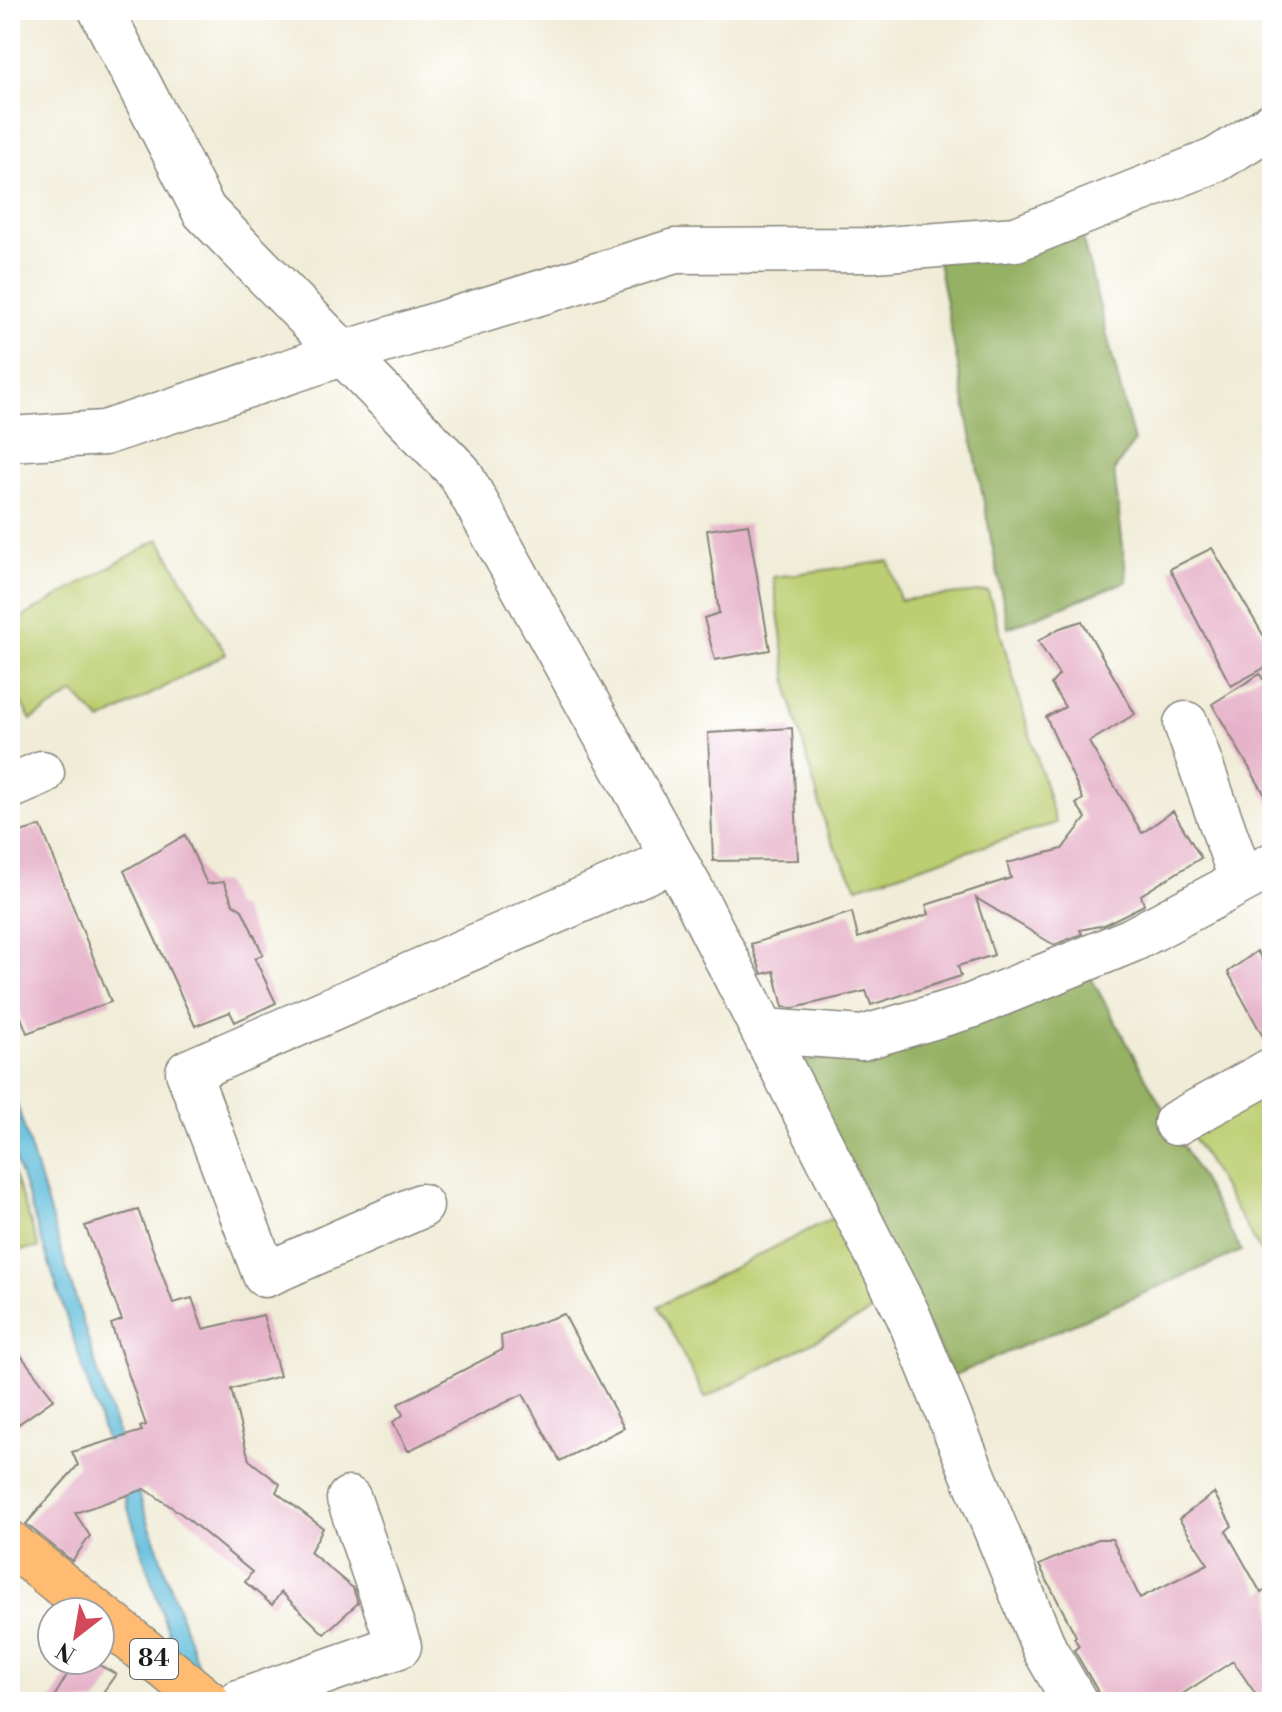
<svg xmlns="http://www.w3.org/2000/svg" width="1282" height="1712" font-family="'Libre Bodoni',serif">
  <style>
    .green { fill: #bcce71; stroke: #6c7546; stroke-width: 2 }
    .forest { fill: #95b163; stroke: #586640; stroke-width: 2 }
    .water { fill: #5cbbda; stroke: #3c6c7b; stroke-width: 2 }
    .building { fill: #e6b2c9 }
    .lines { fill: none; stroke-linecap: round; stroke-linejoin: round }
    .minor-casing { stroke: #86847a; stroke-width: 47 }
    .primary-casing { stroke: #86847a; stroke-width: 47 }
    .minor { stroke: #fff; stroke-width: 44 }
    .primary { stroke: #ffbb71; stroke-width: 44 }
    .labels { text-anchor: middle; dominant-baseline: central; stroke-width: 7; stroke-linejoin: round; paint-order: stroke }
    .shield { fill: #fff; stroke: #606060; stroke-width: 2 }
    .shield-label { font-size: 24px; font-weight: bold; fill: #1c1c1c }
  </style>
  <rect width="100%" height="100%" fill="#fff"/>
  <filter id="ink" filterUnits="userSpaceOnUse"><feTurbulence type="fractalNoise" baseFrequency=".0125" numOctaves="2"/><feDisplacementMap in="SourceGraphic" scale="16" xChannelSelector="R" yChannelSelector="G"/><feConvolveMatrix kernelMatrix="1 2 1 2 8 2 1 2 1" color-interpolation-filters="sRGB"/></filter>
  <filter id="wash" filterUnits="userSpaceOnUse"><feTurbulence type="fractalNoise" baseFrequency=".006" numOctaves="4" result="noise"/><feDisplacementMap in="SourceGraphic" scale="32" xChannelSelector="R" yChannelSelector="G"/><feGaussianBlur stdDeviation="1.8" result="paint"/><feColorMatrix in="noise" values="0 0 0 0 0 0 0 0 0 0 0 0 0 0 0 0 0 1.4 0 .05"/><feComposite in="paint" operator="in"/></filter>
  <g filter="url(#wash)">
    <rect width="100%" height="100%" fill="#f0ecd7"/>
    <!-- green -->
    <path class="green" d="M159,539l67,115 -125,67 -27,-28 -43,27 -21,-37v-59z
      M889,561l11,39 88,-9 68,232 -199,64 -29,-53 -38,-137 -17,-120z
      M1272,1086v173l-5,3 -77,-130z
      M10,1163l29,85 -29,3z
      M836,1216l46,90 -177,92 -47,-92z"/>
    <!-- forest -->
    <path class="forest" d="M1079,225l55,217 -20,29 13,110 -119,47 -70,-366z
      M1088,972l153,279 -288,125 -158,-313 78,-12z"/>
    <!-- water -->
    <path class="water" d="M10,1081l97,321 98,284 -12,16 -29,-82 -154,-478z"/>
    <g id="blocks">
      <!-- building -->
      <path class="building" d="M748,524l22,126 -55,10 -11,-42 15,-5 -12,-83z
        M1212,548l60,102v14l-41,22 -61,-117z
        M1082,621l53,93 -46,28 53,91 31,-22 28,47 -60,37 3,10 -40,20 -24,5 2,4 -28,11 -78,-47 18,57 -36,11 3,10 -90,29 -5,-14 -72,17 -11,-1 -9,-36 -12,3 -11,-30 101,-32 6,26 71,-24 -3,-9 85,-27 -4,-15 55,-14 24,-31 -10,-14 7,-5 -37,-82 19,-10 -14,-23 8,-9 -21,-34 22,-13z
        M1260,674l12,20v113l-60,-103z
        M792,728l6,132 -85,1 -5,-128z
        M41,826l70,176 -84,31 -17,-45v-153z
        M185,835l22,49 17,-2 9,22 9,6 21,44 -8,5 21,44 -41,19 -5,-10 -35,14 -71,-155z
        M1257,951l15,25v69l-4,1 -40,-74z
        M138,1210l35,93 19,-5 11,31 60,-14 17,61 -49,13 18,71 31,24 -4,8 47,36 -13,24 43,36 5,15 -34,31 -43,-42 -9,13 -27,-23 7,-10 -69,-57 -38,-26 -70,24 15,23 -18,25 -46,-37 52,-59 -6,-13 70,-21 -2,-4 6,-2 -35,-101 11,-4 -37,-94z
        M564,1314l60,114 -64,33 -37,-67 -115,57 -15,-29 10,-7 -5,-11 104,-54 -1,-14z
        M10,1341l44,58 -44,31z
        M1214,1493l18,33 -6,5 35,62 11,-7v116h-11l-28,-41 -63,41h-70l-3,-12 -23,-40 5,-4 -5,-8 2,-2 -37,-71 59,-26h14l28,59 68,-34 -29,-45z
        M76,1660h14l26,14 -20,28h-45z"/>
    </g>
  </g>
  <g filter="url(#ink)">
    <use href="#blocks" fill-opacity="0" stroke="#86847a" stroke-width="2"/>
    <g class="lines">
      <defs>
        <path id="minor" d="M101,10l103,201 255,261 234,421 215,422 137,335 30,52
          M10,439l94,-6 241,-80 330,-102 199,-1 142,-11 200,-79 56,-35
          M1186,724l56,157
          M10,787l32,-14
          M764,1031l98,7 109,-32 161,-66 140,-75
          M1176,1123l96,-53
          M421,1206l-156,69 -77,-203 485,-212
          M239,1702l160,-56 -50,-147"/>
        <path id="primary" d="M10,1543l86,69
          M100,1615l108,87"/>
      </defs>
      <!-- minor casing -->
      <use href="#minor" class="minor-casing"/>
      <!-- primary casing -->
      <use href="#primary" class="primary-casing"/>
      <!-- minor -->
      <use href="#minor" class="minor"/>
      <!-- primary -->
      <use href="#primary" class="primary"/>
    </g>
  </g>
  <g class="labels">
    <!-- shield labels -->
    <rect class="shield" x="130" y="1639" width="48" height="40" rx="6"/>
    <g class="shield-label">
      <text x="154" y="1659">84</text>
    </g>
  </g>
  <!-- margin -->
  <rect width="1282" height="1712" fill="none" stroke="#fff" stroke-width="40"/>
  <!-- north arrow -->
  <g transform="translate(76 1636) rotate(211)"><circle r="38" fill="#ffffff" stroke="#a4a4a4" stroke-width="2"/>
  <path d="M0-6L14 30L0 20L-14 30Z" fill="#d1495b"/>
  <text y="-12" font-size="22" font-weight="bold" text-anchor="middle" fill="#1c1c1c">N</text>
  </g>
</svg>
